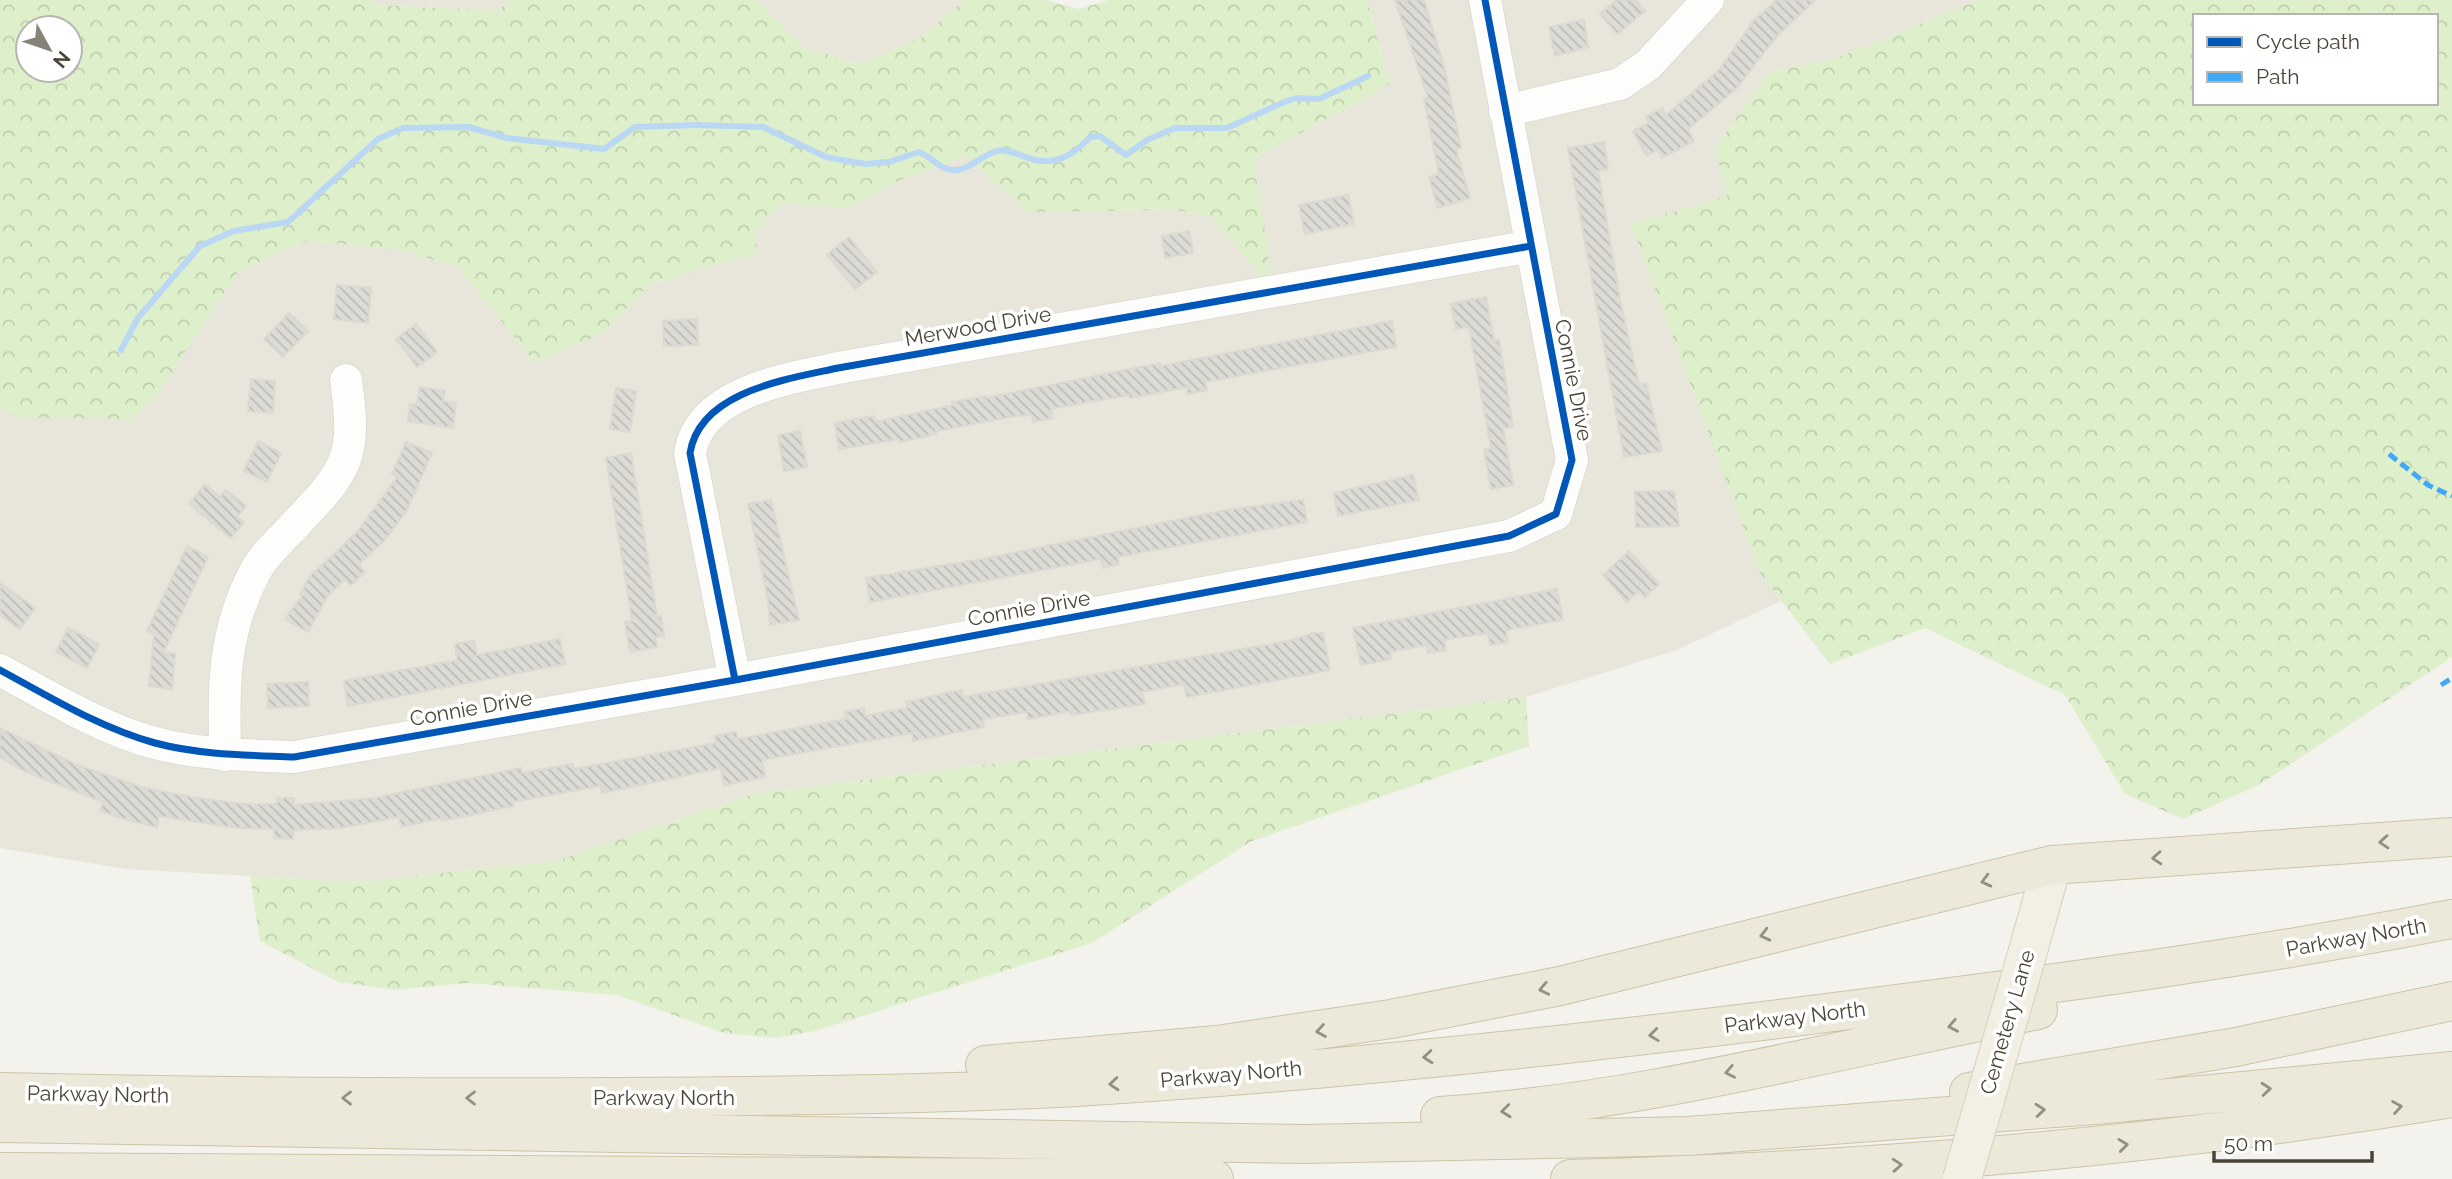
<svg xmlns="http://www.w3.org/2000/svg" width="2452" height="1179" font-family="Raleway,sans-serif">
  <style>
    .residential { fill: #e8e5da }
    .forest { fill: url(#forest-crowns); fill-rule: evenodd }
    .lines { fill: none; stroke-linecap: round; stroke-linejoin: round }
    .stream { stroke: #bad7f4; stroke-width: 6 }
    .building { fill: url(#building-back-hatch); stroke: #dcd9d2; stroke-width: 2 }
    .minor-casing { stroke: #d1d0ca; stroke-width: 33 }
    .major-casing { stroke: #d7d1b9; stroke-width: 40 }
    .highway-casing { stroke: #cdc3a6; stroke-width: 40 }
    .minor { stroke: #fdfdfc; stroke-width: 32 }
    .major { stroke: #f2efe5; stroke-width: 38 }
    .highway { stroke: #ede9da; stroke-width: 38 }
    .major-bridge-casing { stroke: #d7d1b9; stroke-width: 40; stroke-linecap: butt }
    .major-bridge { stroke: #f2efe5; stroke-width: 38 }
    .quiet { stroke: #3fa9f5; stroke-width: 5; stroke-dasharray: 10 5; stroke-linecap: butt }
    .cycleway-casing { stroke: #fff; stroke-width: 11 }
    .cycleway { stroke: #0057b8; stroke-width: 7 }
    .oneway { stroke: #948f80 }
    .labels { text-anchor: middle; dominant-baseline: central; stroke-width: 7; stroke-linejoin: round; paint-order: stroke }
    .street-label { font-size: 21px; fill: #4b4537; stroke: #fff }
  </style>
  <defs>
    <pattern id="forest-crowns" width="20" height="18" patternUnits="userSpaceOnUse" patternTransform="scale(1.75)"><rect width="20" height="18" fill="#ddf0cb"/><path d="M2 6a3 3 0 1 1 6 0M12 15a3 3 0 1 1 6 0" fill="none" stroke="#bfcfaf"/></pattern>
    <pattern id="building-back-hatch" width="6" height="6" patternUnits="userSpaceOnUse" patternTransform="scale(1.75)"><rect width="6" height="6" fill="#dddbd5"/><path d="M-1 5l2 2M0 0l6 6M5-1l2 2" fill="none" stroke="#bfbdb7"/></pattern>
  </defs>
  <rect width="100%" height="100%" fill="#f3f2ed"/>
  <!-- residential -->
  <path class="residential" d="M375,0h134l-11,11 -122,-6z
    M756,0h208l-43,38 -61,26 -53,-15z
    M1367,0h611l-146,60 -63,12 -42,124 33,377 21,28 -104,49 -151,47 -769,96 -201,68 -199,21 -231,-13 -126,-21v-439l15,8 140,-20 83,-125 67,-31 93,8 60,18 77,96 66,-29 48,-49 108,-33 -3,-20 29,-29 67,5 48,-27 68,-25 62,56 147,-2 36,6 62,74 -19,-132 136,-74z"/>
  <!-- forest -->
  <path class="forest" d="M0,0h375l1,5 122,6 11,-11h247l51,49 53,15 61,-26 43,-38h81l34,9 30,-9h258l23,84 -135,74 18,133 -62,-75 -36,-6 -147,2 -62,-56 -68,25 -48,27 -67,-5 -29,29 4,20 -109,33 -48,49 -66,29 -77,-96 -60,-18 -93,-8 -67,31 -83,126 -23,21 -117,-2 -15,-8zM28,28h42v42h-42z
    M1978,0h474v657l-193,128 -76,34 -58,-25 -60,-99 -140,-67 -95,36 -70,-91 -129,-349 96,-28 -12,-48 54,-76 63,-12zM2195,16h241v87h-241z
    M1526,697l3,49 -277,95 -160,102 -277,88 -40,7 -51,-5 -107,-38 -150,-12 -72,7 -57,-8 -78,-41 -10,-65 107,6 199,-21 201,-68z"/>
  <g class="lines">
    <!-- stream -->
    <path class="stream" d="M121,350l17,-32 62,-72 34,-15 54,-9 90,-83 25,-11 65,-1 39,11 97,11 31,-22 60,-2 68,2 63,30 39,7 24,-2 30,-10c13,5 23,20 38,18 14,-1 26,-16 40,-19 8,-2 18,2 26,5 28,12 48,2 67,-19l10,-1 26,19 21,-15 28,-12h52l55,-25 14,-5 23,1 49,-23"/>
  </g>
  <!-- building -->
  <path class="building" d="M1395,0h29l21,70 16,78 -5,1 14,49 -32,10 -9,-31 10,-3 -15,-75 4,-1z
    M1617,0h19l9,11 -28,23 -17,-20z
    M1777,0h38l-38,36 -41,53 -48,40 6,12 -32,17 -4,-8 -12,6 -13,-25 16,-8 -3,-6 16,-9 4,7 53,-45 35,-50z
    M1584,20l4,27 -33,9 -6,-29z
    M1604,142l4,27 -10,2 22,128 19,86 7,-2 16,68 -38,6 -56,-309z
    M1348,195l6,29 -49,10 -6,-29z
    M1189,231l4,22 -28,5 -3,-22z
    M849,237l28,35 -22,17 -28,-34z
    M337,285l34,3 -3,35 -34,-4z
    M1486,297l8,44 5,-1 14,87 -10,1 10,57 -22,4 -7,-39 7,-2 -22,-121 -13,2 -5,-25z
    M289,313l19,18 -25,26 -19,-18z
    M697,319l1,26 -34,1 -1,-25z
    M1392,321l4,26 -191,35 2,8 -19,4 -1,-7 -57,11 -1,-3 -78,14 2,9 -20,4 -1,-7 -16,1 -80,15v3l-36,8 -1,-3 -60,10 -4,-26 39,-7 1,6 78,-17 -1,-3 34,-6v2l174,-35 1,3z
    M416,324l21,28 -20,15 -21,-28z
    M251,379l24,2 -2,32 -25,-2z
    M420,387l25,4 -2,10 13,2 -3,25 -45,-7 2,-17 7,1z
    M616,388l20,3 -6,41 -20,-3z
    M800,431l7,36 -23,4 -6,-36z
    M258,441l23,12 -14,29 -23,-11z
    M406,442l26,11 -25,57 -24,32 -25,23 7,7 -14,13 -6,-6 -17,16 -20,37 -23,-13 17,-23 -2,-2 9,-17 48,-45 40,-55 -5,-3z
    M631,453l26,164 4,-1 3,20 -9,1 2,10 -27,5 -5,-30 7,-1 -26,-163z
    M1413,475l6,25 -81,16 -4,-23z
    M205,484l15,13 6,-7 20,16 -9,11 7,5 -13,16 -42,-34z
    M1674,491l5,35 -43,1 -1,-35z
    M771,500l28,120 -29,5 -2,-25 -20,-96z
    M1303,500l4,22 -190,35 2,7 -16,4 -2,-9 -231,43 -4,-24 116,-19 244,-49z
    M187,546l21,11 -45,96 12,1 -3,35 -23,-3 5,-53 -7,-2z
    M1629,551l30,33 -14,13 -6,-6 -12,11 -24,-27z
    M0,583l35,25 -15,21 -20,-14z
    M1557,589l6,31 -57,10 2,12 -18,3 -2,-12 -44,7 2,10 -18,3 -1,-8 -37,7 1,7 -30,6 -8,-37z
    M68,628l31,16 -12,24 -31,-16z
    M1314,633h9l7,37 -143,27 -3,-13 -42,8 3,12 -74,11v-4l-43,8 -1,-7 -44,7 1,8 -71,14 -1,-8 -150,27 3,17 -41,8 -3,-17 -119,25 -2,-7 -88,16 1,4 -71,15v-3l-41,9 -2,-10 -59,11 -46,2 -1,9 -19,-1v-9l-37,-1 -78,-12 -2,11 -26,-6 -31,-10 3,-9 -81,-32 -22,-13v-29l77,37 64,22 50,10 51,7h35v-6h17v7l80,-7 147,-30 1,5 51,-9 1,5 142,-26 -1,-7 21,-4 2,7 92,-17 16,-3 -1,-7 19,-4 1,8 42,-8 -1,-6 40,-9 16,-3 1,7 326,-56z
    M560,639l5,25 -217,42 -4,-25 113,-21 -2,-16 19,-3 3,14z
    M308,682l1,24 -41,2 -1,-24z"/>
  <g class="lines">
    <defs>
      <path id="minor" d="M1505,111l115,-27 28,-19 60,-65
        M0,670c50,27 100,58 155,73 45,12 93,12 139,14l441,-77 774,-144 47,-22 16,-54 -87,-460
        M735,680l-45,-227c10,-62 98,-74 148,-85l693,-122
        M225,755c-1,-68 -3,-121 30,-183 7,-15 23,-29 34,-41 56,-59 69,-68 57,-151"/>
      <path id="major" d="M2026,958l26,-93"/>
      <path id="highway" d="M985,1065l232,-20 174,-26 169,-33 492,-121 400,-28
        M0,1092c206,5 412,6 619,5 152,-1 305,-2 458,-10 263,-16 526,-45 788,-79 196,-25 392,-51 587,-89
        M1969,1092l267,-45 216,-46
        M1440,1116c201,-13 400,-68 598,-106
        M0,1123l1306,21 382,-8 407,-31 357,-34
        M0,1172l1214,7
        M1570,1179c299,-8 586,-32 882,-81"/>
    </defs>
    <!-- minor casing -->
    <use href="#minor" class="minor-casing"/>
    <!-- major casing -->
    <use href="#major" class="major-casing"/>
    <!-- highway casing -->
    <use href="#highway" class="highway-casing"/>
    <!-- minor -->
    <use href="#minor" class="minor"/>
    <!-- major -->
    <use href="#major" class="major"/>
    <!-- highway -->
    <use href="#highway" class="highway"/>
    <defs>
      <path id="major-bridge" d="M1962,1179l64,-221"/>
    </defs>
    <!-- major-bridge casing -->
    <use href="#major-bridge" class="major-bridge-casing"/>
    <!-- major-bridge -->
    <use href="#major-bridge" class="major-bridge"/>
    <!-- quiet -->
    <path class="quiet" d="M2389,454l39,31 24,11
      M2441,685l11,-7"/>
    <defs>
      <path id="cycleway" d="M0,670c50,27 100,58 155,73 45,12 93,12 139,14l441,-77 774,-144 47,-22 16,-54 -87,-460
        M735,680l-45,-227c10,-62 98,-74 148,-85l693,-122"/>
    </defs>
    <!-- cycleway casing -->
    <use href="#cycleway" class="cycleway-casing"/>
    <!-- cycleway -->
    <use href="#cycleway" class="cycleway"/>
  </g>
  <!-- one-way arrows -->
  <defs><path id="oneway-chevron" d="M-2-3.5L2.5 0L-2 3.5" fill="none" stroke-width="1.6" stroke-linecap="round" stroke-linejoin="round" transform="scale(1.75)"/></defs>
  <g class="oneway">
    <use href="#oneway-chevron" transform="translate(2384 842) rotate(176)"/>
    <use href="#oneway-chevron" transform="translate(2157 858) rotate(176)"/>
    <use href="#oneway-chevron" transform="translate(1986 881) rotate(166)"/>
    <use href="#oneway-chevron" transform="translate(1765 935) rotate(166)"/>
    <use href="#oneway-chevron" transform="translate(1544 989) rotate(168)"/>
    <use href="#oneway-chevron" transform="translate(1953 1026) rotate(169)"/>
    <use href="#oneway-chevron" transform="translate(1321 1031) rotate(171)"/>
    <use href="#oneway-chevron" transform="translate(1654 1035) rotate(173)"/>
    <use href="#oneway-chevron" transform="translate(1428 1057) rotate(175)"/>
    <use href="#oneway-chevron" transform="translate(1730 1072) rotate(169)"/>
    <use href="#oneway-chevron" transform="translate(1114 1084) rotate(175)"/>
    <use href="#oneway-chevron" transform="translate(2266 1089) rotate(-5)"/>
    <use href="#oneway-chevron" transform="translate(347 1098) rotate(180)"/>
    <use href="#oneway-chevron" transform="translate(471 1098) rotate(180)"/>
    <use href="#oneway-chevron" transform="translate(2397 1107) rotate(-9)"/>
    <use href="#oneway-chevron" transform="translate(2040 1110) rotate(-5)"/>
    <use href="#oneway-chevron" transform="translate(1506 1111) rotate(174)"/>
    <use href="#oneway-chevron" transform="translate(2123 1145) rotate(-7)"/>
    <use href="#oneway-chevron" transform="translate(1897 1165) rotate(-4)"/>
  </g>
  <g class="labels">
    <!-- street labels -->
    <g class="street-label">
      <text transform="translate(978 326) rotate(-10)">Merwood Drive</text>
      <text transform="translate(1574 380) rotate(79)">Connie Drive</text>
      <text transform="translate(1029 608) rotate(-10)">Connie Drive</text>
      <text transform="translate(471 708) rotate(-10)">Connie Drive</text>
      <text transform="translate(2356 937) rotate(-10)">Parkway North</text>
      <text transform="translate(1795 1017) rotate(-7)">Parkway North</text>
      <text transform="translate(2007 1022) rotate(-74)">Cemetery Lane</text>
      <text transform="translate(1231 1074) rotate(-5)">Parkway North</text>
      <text transform="translate(98 1094) rotate(1)">Parkway North</text>
      <text x="664" y="1097">Parkway North</text>
    </g>
  </g>
  <!-- legend -->
  <rect x="2193" y="14" width="245" height="91" fill="#ffffff" stroke="#b7b5af" stroke-width="2"/>
  <rect x="2207" y="37" width="35" height="10" fill="#0057b8" stroke="#b7b5af" stroke-width="2"/>
  <text x="2256" y="49" font-size="21" fill="#4b4537">Cycle path</text>
  <rect x="2207" y="72" width="35" height="10" fill="#3fa9f5" stroke="#b7b5af" stroke-width="2"/>
  <text x="2256" y="84" font-size="21" fill="#4b4537">Path</text>
  <!-- north arrow -->
  <g transform="translate(49 49) rotate(130)"><circle r="33" fill="#ffffff" stroke="#b7b5af" stroke-width="2"/>
  <path d="M0-5L12 26L0 18L-12 26Z" fill="#868277"/>
  <text y="-10" font-size="19" font-weight="bold" text-anchor="middle" fill="#4b4537">N</text>
  </g>
  <!-- scale -->
  <path d="M2214 1151v10h158v-10" fill="none" stroke="#4b4537" stroke-width="3.5"/>
  <text x="2224" y="1151" font-size="21" fill="#4b4537" stroke="#ffffff" stroke-width="5" paint-order="stroke">50 m</text>
</svg>
